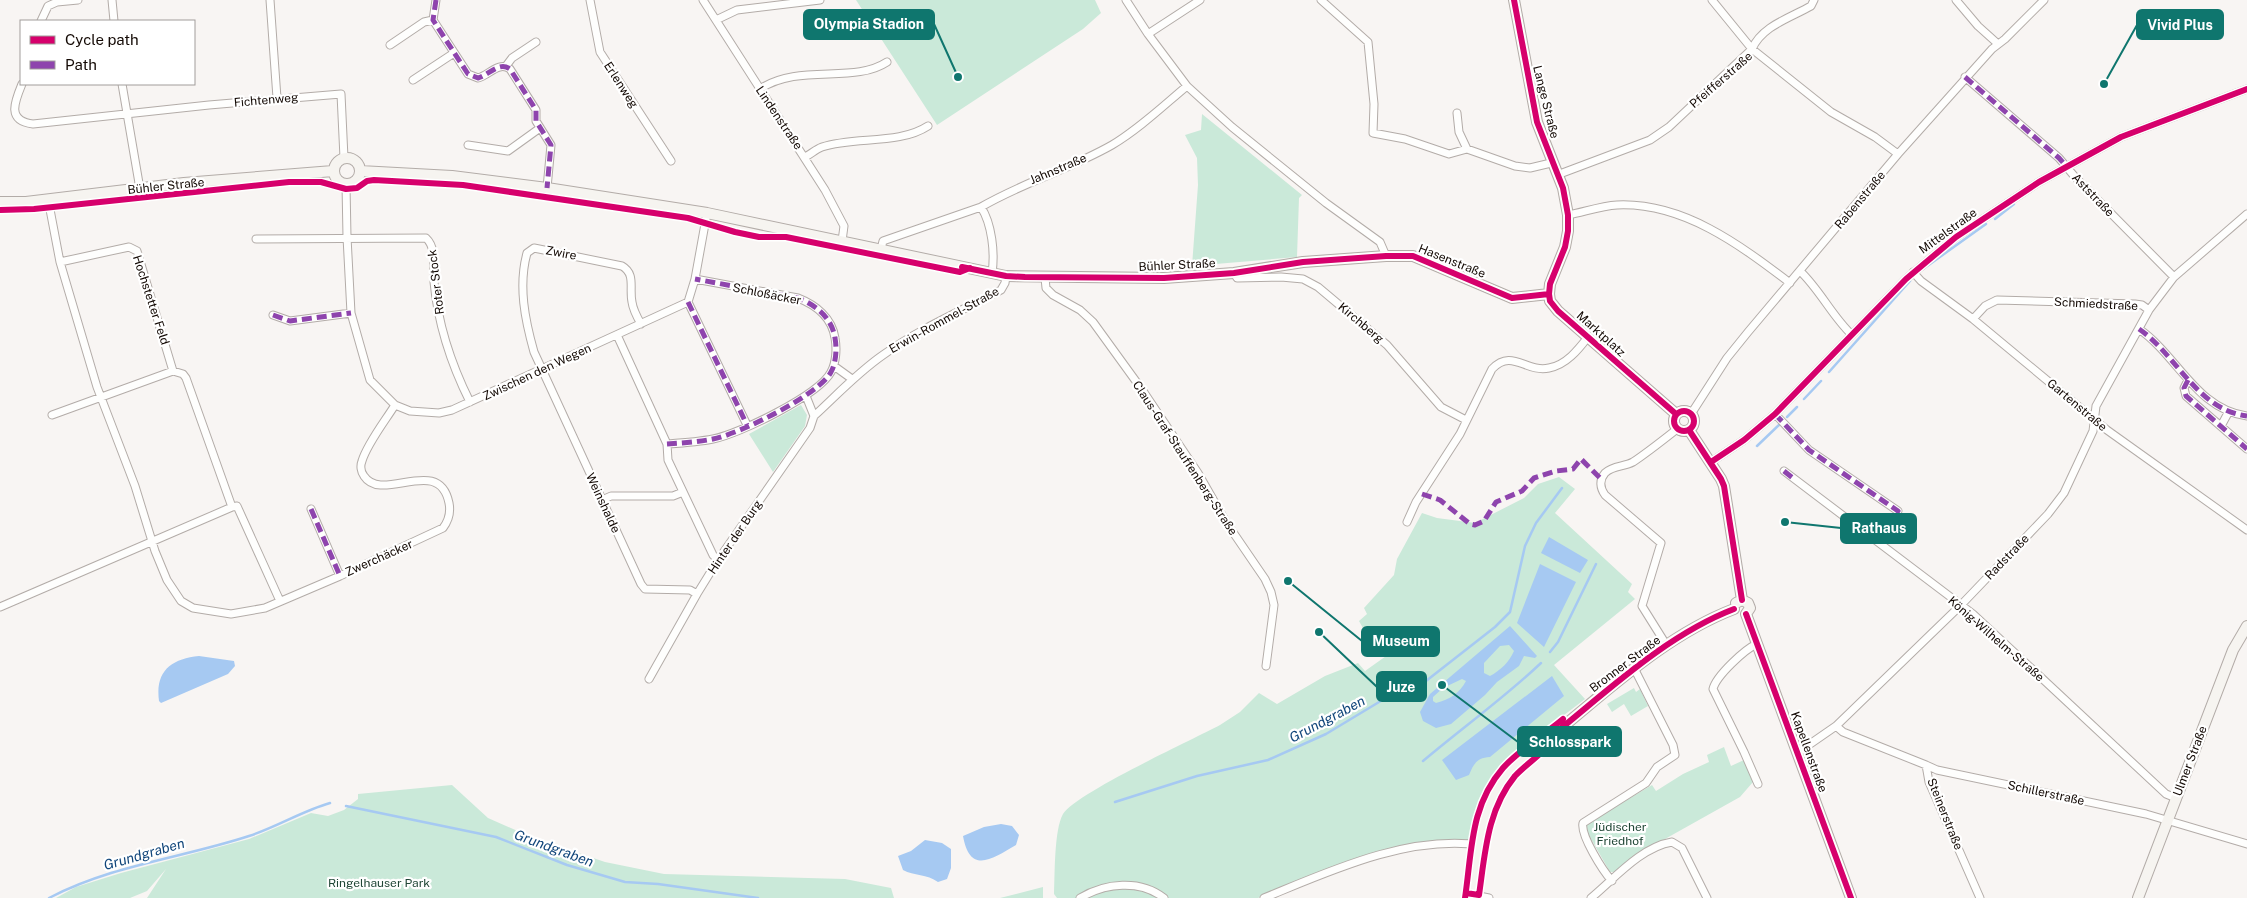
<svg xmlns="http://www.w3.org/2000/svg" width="2247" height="898" font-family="'Public Sans',sans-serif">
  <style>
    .green { fill: #cae9d9 }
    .water { fill: #a6c9f2; fill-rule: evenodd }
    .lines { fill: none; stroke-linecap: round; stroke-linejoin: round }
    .stream { stroke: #a6c9f2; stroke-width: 2.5 }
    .street-casing { stroke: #b3aca8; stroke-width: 9 }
    .secondary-casing { stroke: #b3aca8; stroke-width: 12 }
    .street { stroke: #fefefd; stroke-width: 7 }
    .secondary { stroke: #f6f4f0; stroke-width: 10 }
    .quiet { stroke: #8e44ad; stroke-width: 5; stroke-dasharray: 10 5; stroke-linecap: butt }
    .cycleway-casing { stroke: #fff; stroke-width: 9 }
    .cycleway { stroke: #d6006c; stroke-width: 6 }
    .labels { text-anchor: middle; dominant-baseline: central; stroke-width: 4.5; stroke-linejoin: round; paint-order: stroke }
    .street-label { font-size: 12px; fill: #130904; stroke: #fff }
    .park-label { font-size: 12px; fill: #204636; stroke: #fff }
    .water-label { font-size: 14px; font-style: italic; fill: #10457a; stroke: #fff }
    .leader { fill: none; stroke: #0f766e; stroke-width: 2 }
    .callout-dot { fill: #0f766e; stroke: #fff; stroke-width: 2 }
    .callout { fill: #0f766e; stroke: #0f766e; stroke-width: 2 }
    .callout-label { font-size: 14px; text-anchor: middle; font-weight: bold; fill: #fff }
  </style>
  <rect width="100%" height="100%" fill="#f8f5f3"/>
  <!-- green -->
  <path class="green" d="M856,0h239l6,13 -18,16 -146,96z
    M1202,114l100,81 -3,3 -2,59 -105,9 6,-81 -1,-27 -12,-23 16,-5z
    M801,405l6,10 -2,11 -32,46 -24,-38z
    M1559,477l16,12 -20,24 77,71 -4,8 7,7 -81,66 31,34c-29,23 -90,63 -104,97 -6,14 -9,30 -12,45l-19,-2 -80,15 -26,9 -86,35h-201l-3,-4c1,-20 0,-64 9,-80 13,-21 129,-74 157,-89l20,-13 19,-19 18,11 48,-28 33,-13 7,8 31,-22 -14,-21 -14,9 -9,-16 8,-7 -3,-6 30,-33 3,-16 25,-46 15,5 38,5 49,-25 14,-14z
    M1634,688l2,4 4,-3 8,17 -17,10 -7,-12 -12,8 -5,-8z
    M1724,747l7,19 13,-6 9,22 -13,15 -100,56 -25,19h-5l-23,-40 -1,-6 2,-3 64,-38 4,6 27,-17 26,-12 -2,-7z
    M452,785l36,33 41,18 76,26 59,12 181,5 46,9 3,10h-747l19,-29 -19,22 -17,7h-74l20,-11 45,-14 128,-34 62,-26 17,3 16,-6 14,-11v-5z
    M1043,887v11h-43z"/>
  <!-- water -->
  <path class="water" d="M1549,537l39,23 -8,13 -39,-20z
    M1540,564l36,18 -32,65 -27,-24z
    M1510,626l27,30 -2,2 -11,-2 -5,10 -22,16 -12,13 -34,29 -15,4 -13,-7 -3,-9 10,-18zM1509,645l5,6c-5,11 -13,19 -24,25l-6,-3v-10l16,-17zM1462,679l4,2c-7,13 -16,18 -30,22l-3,-2v-4l10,-9z
    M199,656l35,5 1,5 -7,8 -67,29 -2,-2c-4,-30 12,-42 40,-45z
    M1552,676l12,20 -74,61c-13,1 -16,6 -21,18l-13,5 -14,-20z
    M1001,824l11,2 7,9 -3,10c-24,14 -46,30 -53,-9l21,-9z
    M925,840l17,3 9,6v19l-4,11 -9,3c-11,-8 -24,-6 -35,-12l-5,-14 13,-5z"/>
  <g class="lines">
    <!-- stream -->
    <path class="stream" d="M1995,219l19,-15
      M1923,269l63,-45
      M1829,372l81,-91
      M1804,399l17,-18
      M1787,417l10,-10
      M1757,446l23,-22
      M1550,652l8,-10 38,-78
      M1423,761c39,-33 81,-63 118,-98
      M1115,802l82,-26 71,-16 58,-26 68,-41 32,-12 69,-54 15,-15 15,-66 11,-23 26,-35
      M346,806l150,31 71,28 58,17 33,2 100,14
      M49,898c63,-33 133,-40 200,-62 28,-9 53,-25 81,-33"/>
    <defs>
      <path id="street" d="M112,0l2,21
        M270,0l7,98
        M436,0l-3,20 35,54 10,4c11,-3 21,-17 32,-9l26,41v11l15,24 -4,43
        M590,0l10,52 71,109
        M703,0l122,190 19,36 -2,15
        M1126,0l22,34 39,52 45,41 94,76 54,39 6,14
        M1321,0l47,42 6,62 -1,29 32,6 44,15 18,-5 48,17 15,2 21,-5
        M1712,0l40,49c10,-23 38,-31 59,-43l3,-6
        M1956,0l22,26 20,18
        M716,20l21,-10 83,-10
        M41,21l7,-15 9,-4 21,-2
        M1148,34l52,-34
        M390,45l34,-23 9,-2
        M506,66l6,-8 24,-16
        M1965,77l94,81 16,19 99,100
        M413,80l41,-27
        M22,84c-7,17 -16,37 11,40l176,-19 132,-11 3,64
        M122,84l18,105
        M760,89c39,-26 94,-5 127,-27
        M1457,113l2,19 8,17
        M468,145l40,6 32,-23
        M805,157c6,-3 11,-8 17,-10 33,-11 77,-2 106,-21
        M1557,175l93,-35 19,-13 83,-78 79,63 44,25 23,17
        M346,185l1,52 4,76 19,67 25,25 15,6 29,2 13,-3 236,-108 7,-23 12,-66
        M48,199l12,63 69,-15 8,4 36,120 10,3 3,4 46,129 5,-1 43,95
        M1568,215c16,-3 33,-9 49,-10 66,-3 123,40 173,78
        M256,239l170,-1c11,10 7,30 8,44 4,43 17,82 36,120
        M881,249l2,-8 98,-34
        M60,262l37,125 38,99 20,65 12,29 14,21 12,7 38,6 34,-6 75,-32 103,-48c6,-8 8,-15 6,-25 -10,-49 -67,1 -85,-27 -3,-4 -4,-10 -2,-15 5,-17 23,-40 33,-56
        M1800,271c20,19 32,45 52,64
        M1913,272l8,9 52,38 134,111 140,100
        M992,273c3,-20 0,-49 -11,-66 43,-25 89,-38 131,-62 27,-16 51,-39 75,-59
        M1234,273l3,5 44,-1 22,2 15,8 69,58 54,62 25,13
        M1045,278l1,10 7,7 27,15 13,12 50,69 55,82 28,49 39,57 6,13 3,13 -8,61
        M688,302l59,123
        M273,315l17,6 61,-8
        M1973,319l12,-13 12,-6 138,4 7,1 7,5 25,-33 73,-63
        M641,324c-4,-7 -8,-14 -9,-22 -3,-14 4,-28 -10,-36l-83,-17 -5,-1 -7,5c-9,33 -2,67 7,99l107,232 4,5 45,1 7,4
        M2139,329c38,26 58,81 108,87
        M617,335l50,109 1,16 45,95 5,5
        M834,366l18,13
        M2188,380l-4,8 2,8 61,53
        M1691,414l36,-56 21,-26 150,-178 94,-105 13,-10 39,-39
        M1775,414l34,36 89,61
        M52,415l121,-44
        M814,416c23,-21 43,-43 69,-61 36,-26 78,-44 118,-65l4,-7 1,-7
        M2221,426l7,-13
        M667,444c15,-1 31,-2 46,-5 26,-5 106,-44 118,-67 5,-9 6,-23 4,-34 -3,-20 -19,-33 -37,-40l-103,-19
        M1711,462l33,-22 31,-26 131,-135 50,-42 83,-55 82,-45 126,-48
        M1784,471l189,143 193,180 10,4
        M602,500l9,-4h62l10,-4
        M311,509l29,67
        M1407,522l9,-20 44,-68 32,-65c20,-21 34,4 57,-1 17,-3 29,-18 39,-31
        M0,607l232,-100
        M1757,644c-12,5 -41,32 -44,45l31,63 14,32
        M1667,646l-25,-40 19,-63 -56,-48c-5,-7 -6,-15 0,-22 8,-8 19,-6 28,-11 15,-10 30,-22 44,-33
        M649,679l48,-85 21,-34 92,-132 4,-12 -8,-20
        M1836,726l7,6 83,33 3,17 51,116
        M1797,753l39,-27 125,-121 87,-91 16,-21 29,-62 3,-25 53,-96
        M1926,765l11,5 209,44 101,30
        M1612,881c-9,-10 -32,-46 -29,-58l63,-40 11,-16 18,-12 -2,-10 -38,-75
        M1474,895l15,3
        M1080,898c25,-15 60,-19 84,0
        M1264,898c66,-27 143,-63 216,-53
        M1591,898c23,-19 50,-51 81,-56l10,6 25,50"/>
      <path id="secondary" d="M1514,0l23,122 26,66 5,27v16l-3,16 -15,37 -1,10 1,7 8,10 118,103
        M334 171a13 13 0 1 1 26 0a13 13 0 1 1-26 0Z
        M360,171l92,5 95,12 160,25 299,63 158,2 70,-5 69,-11 83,-6h27l99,42 37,-4
        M0,202h26l158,-19 149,-12
        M1674 421a10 10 0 1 1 20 0a10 10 0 1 1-20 0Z
        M1689,430l32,49 3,7 18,114
        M1736,603l6,-3 6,3 2,5 -4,6
        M1746,614l105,284
        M1473,898c6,-32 6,-66 19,-97 13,-33 47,-55 73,-76 52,-43 106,-92 169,-116
        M2138,898l95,-248 14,-24"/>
    </defs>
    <!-- street casing -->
    <use href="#street" class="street-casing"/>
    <!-- secondary casing -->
    <use href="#secondary" class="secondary-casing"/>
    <!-- street -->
    <use href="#street" class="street"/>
    <!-- secondary -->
    <use href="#secondary" class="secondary"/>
    <!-- quiet -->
    <path class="quiet" d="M436,0l-3,20 35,54 10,4c11,-3 21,-17 32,-9l26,41v11l15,24 -4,43
      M1965,77l94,81 7,8
      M688,302l59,123
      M273,315l17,6 61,-8
      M2139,329c38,26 58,81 108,87
      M2188,380l-4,8 2,8 61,53
      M1775,414l34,36 89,61 -24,29
      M667,444c15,-1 31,-2 46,-5 26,-5 106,-44 118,-67 5,-9 6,-23 4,-34 -3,-20 -19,-33 -37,-40l-103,-19
      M1784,471l10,8
      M1422,494l18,6 30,24 5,1 9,-4 12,-19 26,-11 12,-13 22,-7 17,-2 8,-10 20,20
      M311,509l29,67"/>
    <defs>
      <path id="cycleway" d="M1514,0l23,122 26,66 5,27v16l-3,16 -15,37 -1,10 1,7 8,10 118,103
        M0,210l34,-1 255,-27h32l25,7 11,-1 10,-7 7,-1 89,5 225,33 47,14 24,5h27l174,35 10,-4
        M962,267l44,9 19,1 139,1 70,-5 69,-11 83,-6h27l99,42 37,-4
        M1674 421a10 10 0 1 1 20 0a10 10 0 1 1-20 0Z
        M1689,430l32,49 3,7 18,114
        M1711,462l33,-22 31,-26 131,-135 50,-42 83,-55 82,-45 126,-48
        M1746,614l105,284
        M1466,893l13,2c6,-41 8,-85 36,-119 15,-16 35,-26 44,-46 54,-44 110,-96 175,-121
        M1465,898c7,-47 5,-92 38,-130 17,-19 41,-33 60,-49"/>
    </defs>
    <!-- cycleway casing -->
    <use href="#cycleway" class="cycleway-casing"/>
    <!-- cycleway -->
    <use href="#cycleway" class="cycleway"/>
  </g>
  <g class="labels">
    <!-- street labels -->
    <g class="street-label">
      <text transform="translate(1721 80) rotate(-41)">Pfeifferstraße</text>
      <text transform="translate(621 85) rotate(57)">Erlenweg</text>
      <text transform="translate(266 100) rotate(-5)">Fichtenweg</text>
      <text transform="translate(1546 102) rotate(76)">Lange Straße</text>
      <text transform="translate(779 118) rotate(56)">Lindenstraße</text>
      <text transform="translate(1058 169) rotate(-23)">Jahnstraße</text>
      <text transform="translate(166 186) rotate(-6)">Bühler Straße</text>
      <text transform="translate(2093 195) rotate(46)">Aststraße</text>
      <text transform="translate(1860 200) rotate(-50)">Rabenstraße</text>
      <text transform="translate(1948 231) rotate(-36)">Mittelstraße</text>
      <text transform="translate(561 253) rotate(11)">Zwire</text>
      <text transform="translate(1452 261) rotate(22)">Hasenstraße</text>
      <text transform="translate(1177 265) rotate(-3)">Bühler Straße</text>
      <text transform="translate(436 282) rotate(-97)">Roter Stock</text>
      <text transform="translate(767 294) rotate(11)">Schloßäcker</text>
      <text transform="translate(151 300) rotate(72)">Hochstetter Feld</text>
      <text transform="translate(2096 304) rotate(3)">Schmiedstraße</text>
      <text transform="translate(944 320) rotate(-29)">Erwin-Rommel-Straße</text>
      <text transform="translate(1361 323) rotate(40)">Kirchberg</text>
      <text transform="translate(1601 334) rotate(42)">Marktplatz</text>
      <text transform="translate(537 372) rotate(-25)">Zwischen den Wegen</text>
      <text transform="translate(2077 405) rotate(40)">Gartenstraße</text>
      <text transform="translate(1185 458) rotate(57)">Claus-Graf-Stauffenberg-Straße</text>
      <text transform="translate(603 503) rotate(65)">Weinshalde</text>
      <text transform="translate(735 537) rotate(-56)">Hinter der Burg</text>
      <text transform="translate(2007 557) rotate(-46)">Radstraße</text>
      <text transform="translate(379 558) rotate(-24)">Zwerchäcker</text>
      <text transform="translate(1996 639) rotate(41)">König-Wilhelm-Straße</text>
      <text transform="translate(1625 664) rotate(-37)">Bronner Straße</text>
      <text transform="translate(1809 752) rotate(70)">Kapellenstraße</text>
      <text transform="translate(2190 761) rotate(-69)">Ulmer Straße</text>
      <text transform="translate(2046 793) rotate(12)">Schillerstraße</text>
      <text transform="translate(1945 814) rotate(68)">Steinerstraße</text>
    </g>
    <!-- park labels -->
    <g class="park-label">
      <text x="1620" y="827">Jüdischer<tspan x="1620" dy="14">Friedhof</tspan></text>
      <text x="379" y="883">Ringelhauser Park</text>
    </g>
    <!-- water labels -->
    <g class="water-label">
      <text transform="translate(1327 719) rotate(-28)">Grundgraben</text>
      <text transform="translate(554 848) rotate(20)">Grundgraben</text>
      <text transform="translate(144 854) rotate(-16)">Grundgraben</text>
    </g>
  </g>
  <!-- callouts -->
  <path class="leader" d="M958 77L934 24M2104 84L2137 25M1785 522L1841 528M1288 581L1362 641M1319 632L1377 687M1442 685L1518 742"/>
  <g class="callout-dot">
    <circle cx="958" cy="77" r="5"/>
    <circle cx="2104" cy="84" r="5"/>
    <circle cx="1785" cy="522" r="5"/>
    <circle cx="1288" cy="581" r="5"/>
    <circle cx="1319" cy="632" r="5"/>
    <circle cx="1442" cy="685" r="5"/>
  </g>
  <g class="callout">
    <rect x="804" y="10" width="130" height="29" rx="5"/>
    <rect x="2137" y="10" width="86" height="29" rx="5"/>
    <rect x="1841" y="514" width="75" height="29" rx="5"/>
    <rect x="1362" y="627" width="77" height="29" rx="5"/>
    <rect x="1377" y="672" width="49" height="29" rx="5"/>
    <rect x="1518" y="727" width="103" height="29" rx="5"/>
  </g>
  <g class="callout-label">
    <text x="869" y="29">Olympia Stadion</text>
    <text x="2180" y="30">Vivid Plus</text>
    <text x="1879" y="533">Rathaus</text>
    <text x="1401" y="646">Museum</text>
    <text x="1401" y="692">Juze</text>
    <text x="1570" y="747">Schlosspark</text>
  </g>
  <!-- legend -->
  <rect x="20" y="20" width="175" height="65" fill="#ffffff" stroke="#a19d9b"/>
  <rect x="30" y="36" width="25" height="8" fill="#d6006c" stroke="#a19d9b"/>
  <text x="65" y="45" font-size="15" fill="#130904">Cycle path</text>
  <rect x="30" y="61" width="25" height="8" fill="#8e44ad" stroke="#a19d9b"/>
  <text x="65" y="70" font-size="15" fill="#130904">Path</text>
</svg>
